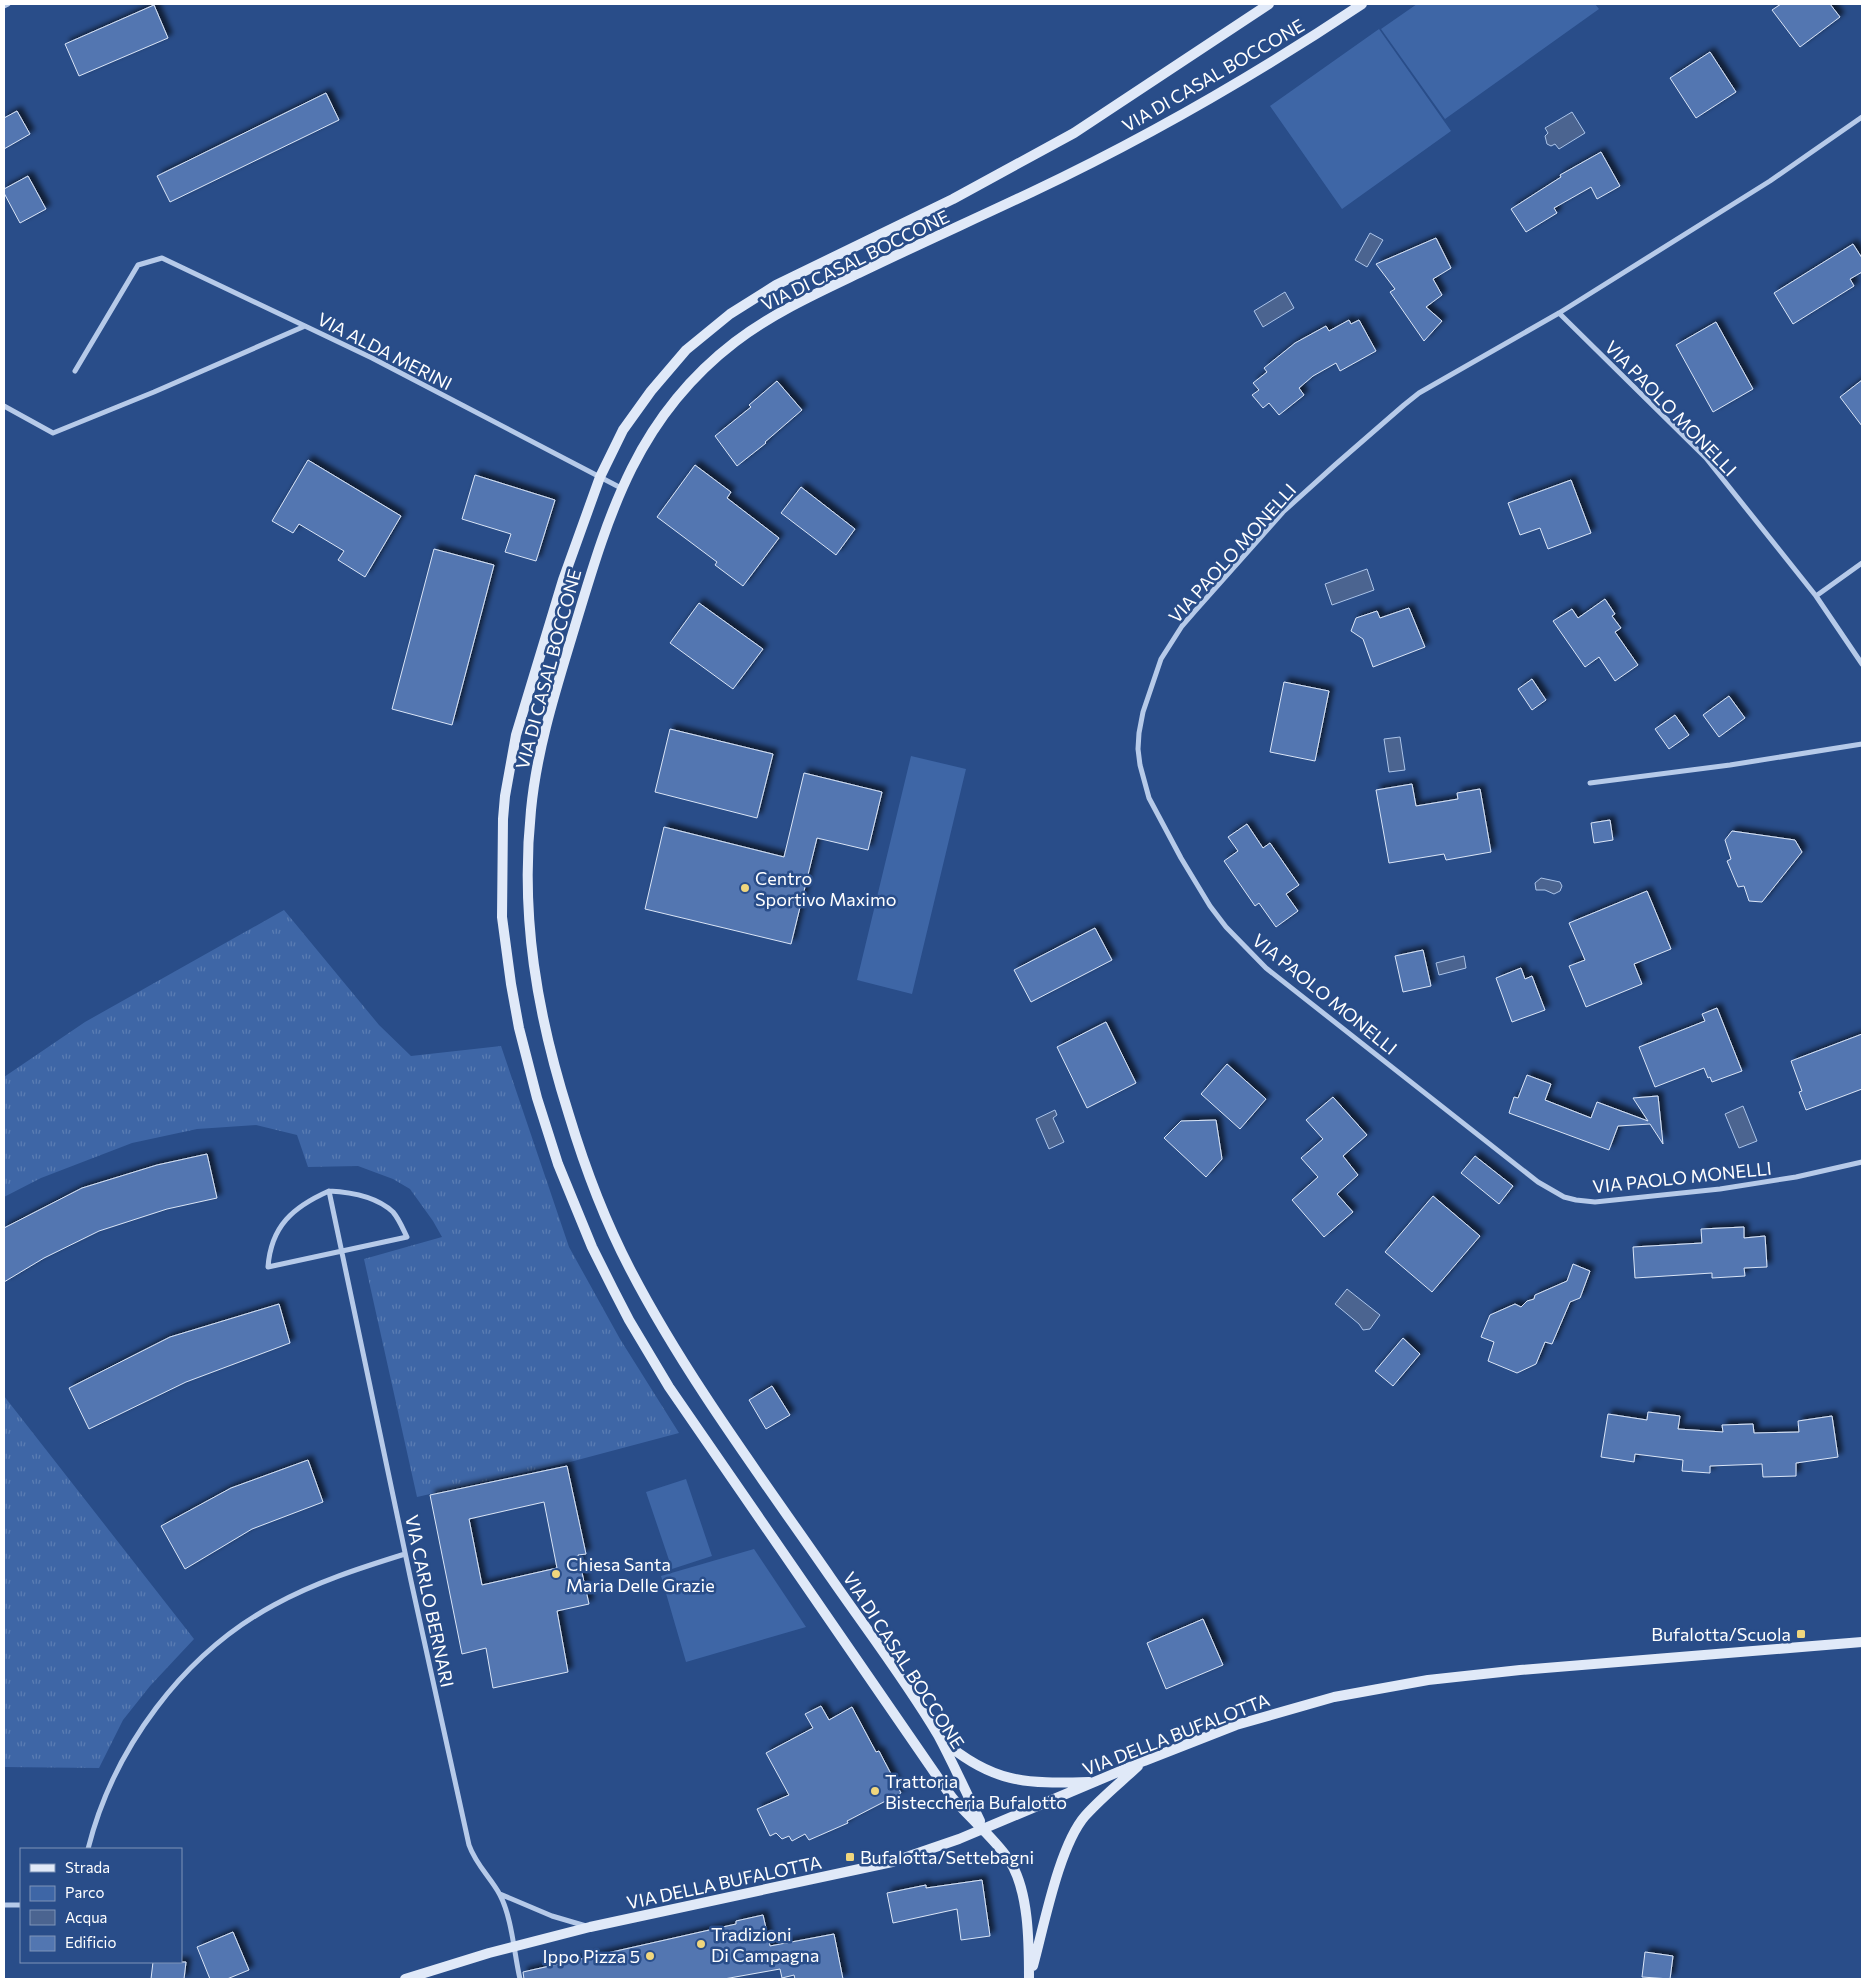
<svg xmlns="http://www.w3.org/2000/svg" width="1866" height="1983" font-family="Commissioner,sans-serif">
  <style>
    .grass { fill: url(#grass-tufts) }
    .park { fill: #3e66a6 }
    .water { fill: #4b6490; stroke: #abc4e9 }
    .building { fill: #5276b1; stroke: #dae5f7; fill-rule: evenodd; filter: url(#shadow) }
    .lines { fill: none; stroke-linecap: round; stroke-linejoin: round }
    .street { stroke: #b6cae9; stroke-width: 5 }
    .secondary { stroke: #e0e9f8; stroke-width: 10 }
    .poi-dot { fill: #f0d67d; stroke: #294d89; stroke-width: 2 }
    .labels { text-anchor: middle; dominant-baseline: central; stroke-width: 5; stroke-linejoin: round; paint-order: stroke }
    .street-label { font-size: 18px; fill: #fff; stroke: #294d89 }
    .poi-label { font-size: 18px; fill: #fff; stroke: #294d89; text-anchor: start }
  </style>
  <defs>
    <pattern id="grass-tufts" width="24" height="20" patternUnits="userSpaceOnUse" patternTransform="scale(1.25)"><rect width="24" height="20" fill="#3e66a6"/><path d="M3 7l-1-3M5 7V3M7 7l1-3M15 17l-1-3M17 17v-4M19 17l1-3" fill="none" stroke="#5b7db3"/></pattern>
    <filter id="shadow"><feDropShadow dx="4.5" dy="-4.5" stdDeviation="2.5" flood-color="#0009"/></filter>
  </defs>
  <rect width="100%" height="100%" fill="#294d89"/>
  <!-- grass -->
  <path class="grass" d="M284,910l95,115 32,31 90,-10 68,201 51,92 59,94 -109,29 -153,35 -53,-238 78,-22 -9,-16 -23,-32 -17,-10 -35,-13 -50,1 -11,-32 -41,-10 -59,4 -65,14 -91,35 -37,19v-120l81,-55z
    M4,1396l190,243 -44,47 -27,34 -24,48 -95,-1z"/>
  <!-- park -->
  <path class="park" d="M1417,4h178l4,5 -154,110 -64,-90z
    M1379,29l72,102 -109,78 -72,-103z
    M911,756l55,13 -54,225 -55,-14z
    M686,1479l26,77 -40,13 -26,-77z
    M754,1549l52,78 -120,35 -25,-86z"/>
  <!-- water -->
  <path class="water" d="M1572,112l13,21 -26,16 -4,-5 -4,2 -4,-2 -2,-8 3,-3 -3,-5z
    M1370,233l13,7 -16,27 -12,-7z
    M1285,292l9,16 -31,19 -9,-16z
    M1367,569l7,21 -42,15 -7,-21z
    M1400,737l5,33 -16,2 -5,-33z
    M1541,878l19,4 2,4 -2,5 -6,3 -9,-4h-9l-1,-7z
    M1464,956l2,12 -27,7 -3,-12z
    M1743,1106l14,35 -18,7 -14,-34z
    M1055,1110l2,5 -4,3 11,24 -15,7 -13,-30z
    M1347,1289l33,26 -10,14 -7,1 -4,-6 -24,-20z"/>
  <!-- building -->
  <path class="building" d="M1781,4h49l10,13 -40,30 -28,-37z
    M154,5l14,33 -89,38 -14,-32z
    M1710,52l26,40 -40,26 -26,-40z
    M326,93l13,27 -169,82 -13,-26z
    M17,111l13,23 -26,15v-31z
    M1601,152l19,34 -23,13 -6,-12 -37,21 3,5 -31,19 -15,-23 50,-32 -1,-2z
    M28,176l18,33 -26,14 -16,-30v-4z
    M1436,238l15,30 -18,11 9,16 -16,12 16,14 -18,20 -34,-49 5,-3 -19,-25z
    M1853,244l9,14v14l-12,7 4,7 -61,38 -19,-31z
    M1349,320l2,4 8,-4 17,31 -36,20 -4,-8 -23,13 -14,12 5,7 -25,20 -10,-12 -6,5 -11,-13 7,-5 -6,-7 14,-11 -3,-4 31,-25 31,-17 3,5z
    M1716,322l37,67 -40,23 -37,-67z
    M1862,380v46l-22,-29z
    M777,381l25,29 -37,32 1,1 -29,23 -22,-30 36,-29 -2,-2z
    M308,460l93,56 -36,61 -27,-17 6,-9 -45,-27 -6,9 -21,-12z
    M695,465l36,27 -4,6 52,40 -36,48 -28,-21 2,-3 -60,-45z
    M475,475l80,25 -19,61 -31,-9 6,-18 -49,-15z
    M1571,480l20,53 -43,16 -8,-21 -20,7 -12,-32z
    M801,487l54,42 -19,26 -55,-42z
    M434,549l60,16 -42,160 -60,-16z
    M1605,599l10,15 -3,2 9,12 -6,4 23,33 -23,16 -16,-24 -14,10 -32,-46 19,-12 6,9z
    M699,603l64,46 -30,40 -63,-46z
    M1409,608l16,39 -52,20 -10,-28 -12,-8 5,-13 21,-7 3,7z
    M1532,679l14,21 -14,10 -14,-21z
    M1284,682l45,9 -14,70 -45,-9z
    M1729,696l16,22 -26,19 -16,-22z
    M1675,715l14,20 -20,14 -14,-20z
    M670,729l103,25 -16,64 -102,-26z
    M804,773l78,19 -14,58 -51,-12 -26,106 -146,-35 19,-82 120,30z
    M1412,784l4,22 42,-7 -1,-6 23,-4 11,63 -45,8 -2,-6 -55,9 -13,-73z
    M1610,820l3,20 -19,3 -3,-20z
    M1247,824l16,24 7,-5 29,42 -13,9 12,17 -22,16 -17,-24 -4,3 -31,-45 14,-10 -10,-14z
    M1732,831l63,9 7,12 -40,50 -13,-1 -5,-15 -6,1 -11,-26 4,-2 -6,-19z
    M1647,891l24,58 -37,15 8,20 -56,23 -17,-41 16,-6 -16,-37z
    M1095,928l17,32 -81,42 -17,-32z
    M1423,950l8,36 -28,6 -8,-36z
    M1521,968l4,11 7,-3 13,34 -33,12 -16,-44z
    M1717,1008l25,63 -30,11 -2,-5 -2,1 -4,-10 -49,19 -16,-40 66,-26 -3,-7z
    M1106,1022l30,61 -49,25 -30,-61z
    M1862,1034v55l-56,21 -7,-18 3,-1 -11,-30z
    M1227,1064l39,35 -26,30 -39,-35z
    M1527,1075l24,9 -6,16 46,18 6,-16 51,19 -15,-23 25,-2 5,48 -13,-20 -32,2 -9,24 -100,-37 5,-16 4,1z
    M1333,1097l34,38 -24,21 15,19 -21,19 16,18 -29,25 -32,-37 26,-23 -17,-19 22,-19 -17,-19z
    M1216,1120l6,39 -16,18 -42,-39 17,-17z
    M207,1154l10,44 -50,11 -68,22 -55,27 -40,24v-54l78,-40 75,-23z
    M1475,1156l38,30 -14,18 -38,-31z
    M1433,1196l47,40 -48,56 -47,-40z
    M1744,1227v11l21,-2 2,31 -23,1 1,8 -33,2v-5l-77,5 -2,-31 69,-4 -1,-14z
    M1573,1264l17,7 -10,27 -10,4 -18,42 -7,-2 -9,22 -19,9 -29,-12 6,-19 -13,-5 9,-22 25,-11 6,3 6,-6 7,-2 1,-4 32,-14z
    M279,1304l11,39 -104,39 -97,47 -20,-41 101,-51z
    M1403,1338l17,16 -27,32 -18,-15z
    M772,1386l18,29 -24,14 -17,-29z
    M1648,1412l32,4 -2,13 45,3 -1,-7 31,-1 1,9 45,-1 -1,-11 34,-5 6,41 -42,6v13l-33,1 -1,-13 -52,2v7l-28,-2 1,-11 -48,-6 -1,8 -33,-5 7,-43 39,6z
    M308,1460l15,42 -71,27 -67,40 -24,-43 70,-38z
    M567,1466l19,88 -8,1 11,49 -32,7 11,61 -75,16 -7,-40 -24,6 -32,-159zM544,1502l13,66 -75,17 -13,-66z
    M1203,1619l20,46 -57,24 -19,-46z
    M821,1706l8,14 23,-13 24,45 3,-1 22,42 -54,28 1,2 -39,17 -4,-6 -13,7 -3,-5 -7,3 -6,-6 -6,3 -13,-27 32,-14 -23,-42 47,-25 -8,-14z
    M982,1880l8,56 -29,4 -4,-31 -64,14 -6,-30 39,-8v3z
    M763,1915l7,31 64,-12 9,45h-48l-1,-4 -12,3 -2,-9 -56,10h-200l-1,-7 213,-48v-3z
    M233,1932l16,38 -22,9h-17l-13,-32z
    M1645,1952l28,4 -3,23 -28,-2z
    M153,1962h33l-2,17h-33z"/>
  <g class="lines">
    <!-- street -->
    <path class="street" d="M4,6l4,-2
      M1862,117l-92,64 -211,132 -140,80 -15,12 -69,60 -52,47 -88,99 -13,15 -21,33 -18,53 -4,21 -1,16 2,16 9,33 32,60 29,48 16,21 40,41 272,214 26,15 12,3 19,2 125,-13 76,-12 66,-15
      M1559,313l147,145 110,138 46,-33
      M75,371l63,-106 24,-7 143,68
      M4,406l49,27 101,-41 151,-66 67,32 249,130
      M1816,596l46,68
      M1590,783l140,-18 132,-21
      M329,1191l82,390 58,264c7,20 22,33 31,50 12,23 14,58 20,84
      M329,1191c21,1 48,6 64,21 6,7 10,17 14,25l-139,30c3,-41 25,-60 61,-76z
      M88,1849c25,-100 95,-195 186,-244 42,-23 86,-37 131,-51
      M500,1894l52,22 34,10
      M4,1905h17"/>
    <!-- secondary -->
    <path class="secondary" d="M942,1740c50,43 83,44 147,42
      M980,1821c-14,-29 -27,-58 -42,-86 -32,-54 -71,-105 -107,-157 -69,-100 -145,-201 -201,-309 -26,-50 -45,-101 -61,-154 -32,-101 -49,-198 -38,-305 6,-63 26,-124 44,-184 34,-113 62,-209 160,-284 38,-29 82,-49 124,-69 58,-28 116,-54 173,-81 114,-54 225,-118 330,-188
      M1033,1966c11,-40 26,-120 52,-150 16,-18 36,-34 53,-50
      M405,1979l84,-26 101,-26 302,-65 67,-23 185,-78 92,-36 98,-28 94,-17 92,-10 342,-28
      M1029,1979c0,-36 0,-89 -20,-119 -15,-22 -35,-38 -52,-57 -7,-7 -12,-16 -18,-24l-270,-392 -40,-67 -16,-31 -21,-42 -34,-83 -21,-66 -18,-70 -8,-44 -9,-67 1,-98 2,-23 11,-61 47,-155 37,-103 23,-47 28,-39 35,-41 44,-36 46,-29 177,-86 121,-66 195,-129"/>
  </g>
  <!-- markers -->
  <g class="poi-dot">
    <circle cx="745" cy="888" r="5"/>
    <circle cx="556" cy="1574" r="5"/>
    <rect x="1796" y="1629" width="10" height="10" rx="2.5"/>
    <circle cx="875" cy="1791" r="5"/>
    <rect x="845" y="1852" width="10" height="10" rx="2.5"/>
    <circle cx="701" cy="1944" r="5"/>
    <circle cx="650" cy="1956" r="5"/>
  </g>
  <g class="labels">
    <!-- street labels -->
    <g class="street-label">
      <text transform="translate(1213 75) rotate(-30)">VIA DI CASAL BOCCONE</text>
      <text transform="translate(855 260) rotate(-26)">VIA DI CASAL BOCCONE</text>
      <text transform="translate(385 351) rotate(27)">VIA ALDA MERINI</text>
      <text transform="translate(1671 408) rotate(46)">VIA PAOLO MONELLI</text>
      <text transform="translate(1232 553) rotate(-48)">VIA PAOLO MONELLI</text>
      <text transform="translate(548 669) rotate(-75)">VIA DI CASAL BOCCONE</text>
      <text transform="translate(1325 994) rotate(39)">VIA PAOLO MONELLI</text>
      <text transform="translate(1682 1177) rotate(-6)">VIA PAOLO MONELLI</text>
      <text transform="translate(430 1601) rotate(78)">VIA CARLO BERNARI</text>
      <text transform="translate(904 1660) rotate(57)">VIA DI CASAL BOCCONE</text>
      <text transform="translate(1176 1734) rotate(-21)">VIA DELLA BUFALOTTA</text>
      <text transform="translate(724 1882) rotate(-12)">VIA DELLA BUFALOTTA</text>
    </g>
    <!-- poi labels -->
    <g class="poi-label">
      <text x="755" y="878">Centro<tspan x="755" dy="21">Sportivo Maximo</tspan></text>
      <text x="566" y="1564">Chiesa Santa<tspan x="566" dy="21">Maria Delle Grazie</tspan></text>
      <text x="1791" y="1634" text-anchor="end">Bufalotta/Scuola</text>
      <text x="885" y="1781">Trattoria<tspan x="885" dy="21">Bisteccheria Bufalotto</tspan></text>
      <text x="860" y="1857">Bufalotta/Settebagni</text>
      <text x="711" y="1934">Tradizioni<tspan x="711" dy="21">Di Campagna</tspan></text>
      <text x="640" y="1956" text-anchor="end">Ippo Pizza 5</text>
    </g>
  </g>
  <!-- border -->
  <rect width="1866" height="1983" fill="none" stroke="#ffffff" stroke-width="10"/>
  <!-- legend -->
  <rect x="20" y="1848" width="162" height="115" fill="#294d89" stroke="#7f94b8"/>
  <rect x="30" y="1864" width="25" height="8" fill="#e0e9f8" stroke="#7f94b8"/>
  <text x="65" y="1873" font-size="15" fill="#ffffff">Strada</text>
  <rect x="30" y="1886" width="25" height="15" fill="#3e66a6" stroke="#7f94b8"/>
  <text x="65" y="1898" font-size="15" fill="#ffffff">Parco</text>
  <rect x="30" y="1910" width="25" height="15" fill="#4b6490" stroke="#7f94b8"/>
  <text x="65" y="1923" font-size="15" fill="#ffffff">Acqua</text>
  <rect x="30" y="1936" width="25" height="15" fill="#5276b1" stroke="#7f94b8"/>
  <text x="65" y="1948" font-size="15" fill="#ffffff">Edificio</text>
</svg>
